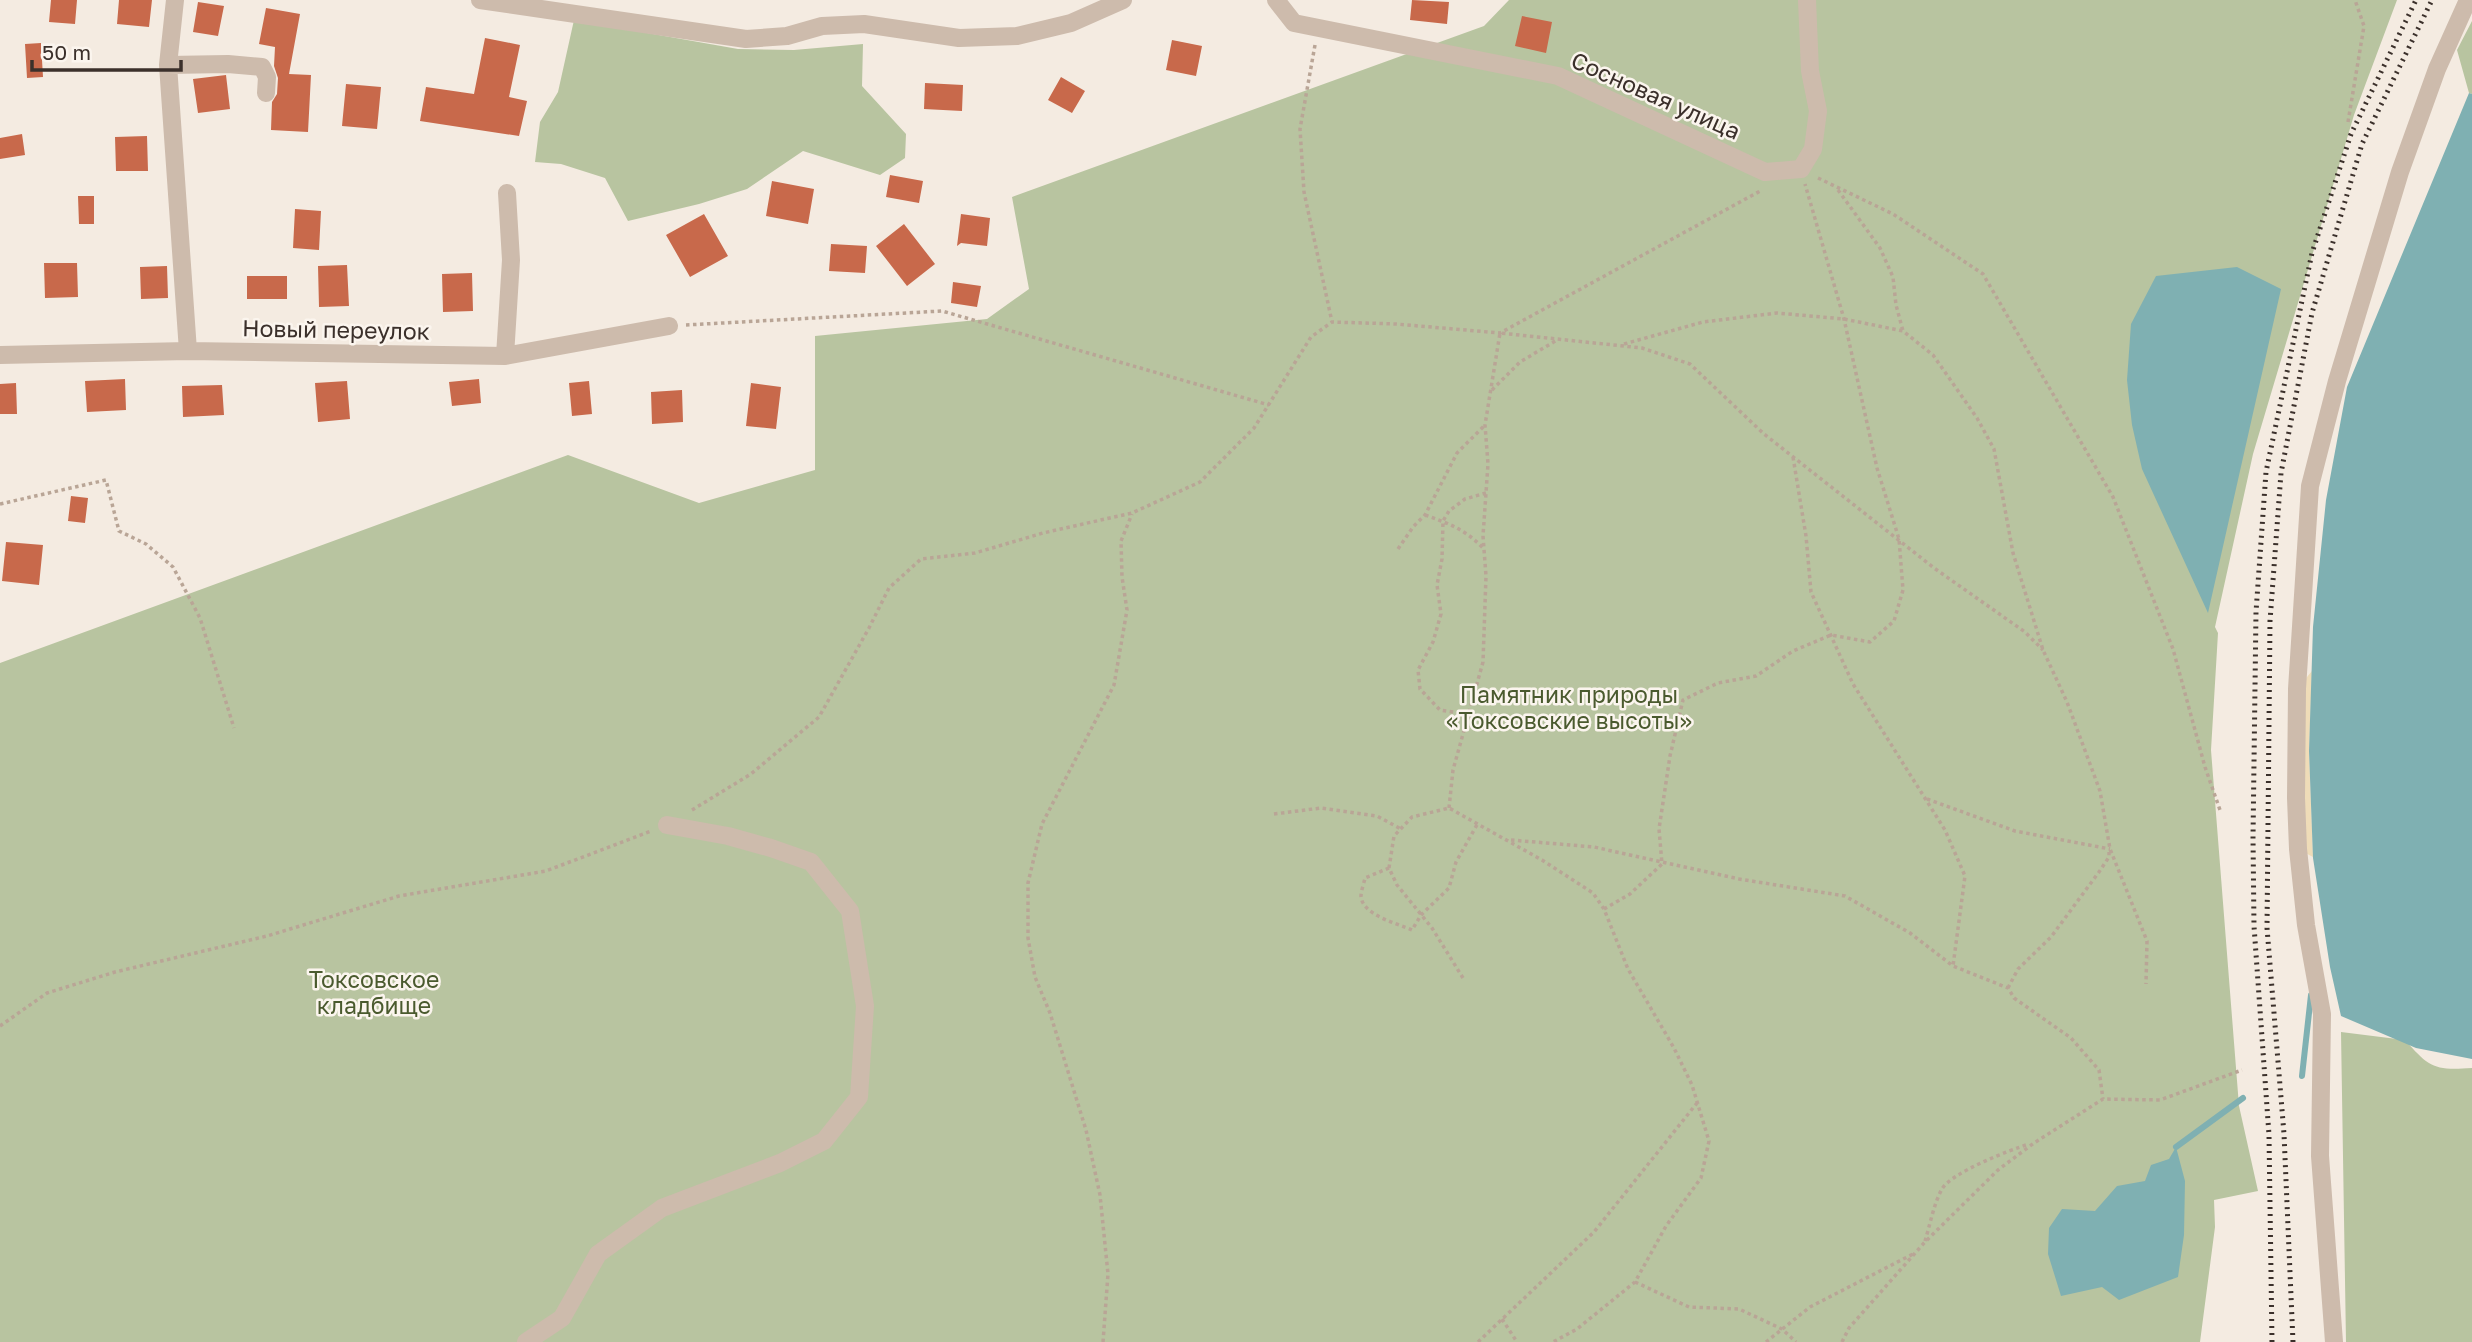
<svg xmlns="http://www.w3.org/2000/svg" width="2472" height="1342" font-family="'Golos Text',sans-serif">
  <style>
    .green { fill: #b8c4a0 }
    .sand { fill: #efdcb8 }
    .water { fill: #7fb0b2 }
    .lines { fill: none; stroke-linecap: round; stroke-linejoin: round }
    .stream { stroke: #7fb0b2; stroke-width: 6 }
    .building { fill: #c8694b }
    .path { stroke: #b9a596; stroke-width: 3.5; stroke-dasharray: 3.5 3.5; stroke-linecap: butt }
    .minor { stroke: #cdbbac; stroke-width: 18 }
    .rail { stroke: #3b302b; stroke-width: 5; stroke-dasharray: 2 5; stroke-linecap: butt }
    .labels { text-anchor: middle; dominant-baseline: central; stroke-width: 5; stroke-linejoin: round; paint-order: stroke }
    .street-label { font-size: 23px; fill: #3b302b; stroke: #fbf5ee }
    .park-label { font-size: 23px; fill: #4a5a2e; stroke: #fbf5ee }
  </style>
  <rect width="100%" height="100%" fill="#f4ebe1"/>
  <!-- green -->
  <path class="green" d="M1509,0h888l-43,115 -101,339 -38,173 3,6 -7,117 28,356 19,85 -44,9 1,27 -15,115h-2200v-679l568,-208 131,48 116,-33v-134l172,-17 42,-30 -17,-92 472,-171z
    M574,20l164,29 56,1 69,-6 -1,42 44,48 -1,24 -25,17 -77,-24 -56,38 -48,15 -71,17 -23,-43 -44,-14 -26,-2 5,-40 18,-30z
    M2472,21v73l-3,-1 -12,-43z
    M2341,1032l64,8c24,27 29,31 67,28v274h-126z"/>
  <!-- sand -->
  <path class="sand" d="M2312,671l-3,80 4,106 -15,-8 -1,-160z"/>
  <!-- water -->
  <path class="water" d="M2469,93l3,1v965l-56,-11 -75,-32 -11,-49 -17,-109 -4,-107 4,-124 13,-127 21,-113z
    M2237,267l44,22 -73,324 -66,-144 -10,-44 -5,-45 4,-56 25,-48z
    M2176,1147l9,34 -1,54 -6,42 -59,23 -17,-13 -41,9 -13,-42 1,-26 13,-19 33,2 22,-25 28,-5 6,-16 18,-6z"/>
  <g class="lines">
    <!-- stream -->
    <path class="stream" d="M2302,1076l9,-81
      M2176,1147l67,-49"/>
  </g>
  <!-- building -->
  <path class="building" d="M51,0h26l-2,24 -26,-2z
    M119,0h33l-3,27 -32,-3z
    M1412,0l37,2 -2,22 -37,-4z
    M198,2l26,4 -6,30 -25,-4z
    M266,8l34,6 -11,60 22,1 -3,57 -37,-2 1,-28 5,-8 1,-16 -4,-12 1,-19 -16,-3z
    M1522,16l30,6 -6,31 -31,-7z
    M485,38l35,7 -11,52 18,4 -8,35 -99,-15 6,-34 48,7z
    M1172,40l30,6 -6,30 -30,-6z
    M41,43l2,34 -16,1 -2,-34z
    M226,75l4,34 -32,4 -5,-34z
    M1061,77l24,14 -13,22 -24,-13z
    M925,83l38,2 -1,26 -38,-2z
    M346,84l35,3 -4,42 -35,-3z
    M22,134l3,21 -25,4v-21z
    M147,136l1,35h-32l-1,-34z
    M890,175l33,6 -4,22 -33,-6z
    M772,181l42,8 -6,35 -42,-8z
    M78,196h16v28h-15z
    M295,209l26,2 -2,39 -26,-2z
    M704,214l24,42 -38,21 -24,-42z
    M961,214l29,4 -3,28 -26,-3 -4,3z
    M904,224l31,40 -28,22 -31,-40z
    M831,244l36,2 -2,27 -36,-2z
    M44,263h33l1,34 -33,1z
    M347,265l2,41 -30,1 -1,-41z
    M167,266l1,32 -27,1 -1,-32z
    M472,273l1,38 -30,1 -1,-38z
    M247,276h40v23h-40z
    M953,282l28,4 -4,21 -26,-4z
    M125,379l1,31 -39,2 -2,-31z
    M479,379l2,24 -29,3 -3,-24z
    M347,381l3,38 -32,3 -3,-39z
    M589,381l3,33 -20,2 -3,-33z
    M16,383l1,31h-17v-30z
    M751,383l30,4 -5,42 -30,-3z
    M222,385l2,30 -41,2 -1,-31z
    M682,390l1,32 -31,2 -1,-32z
    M71,496l17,2 -3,25 -17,-2z
    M6,542l37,3 -4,40 -37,-4z"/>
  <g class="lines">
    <!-- path -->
    <path class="path" d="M1315,45l-15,84 4,63 28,130
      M2348,122l16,-96 -9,-26
      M1818,178l75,36 90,60 130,223 60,152 32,118 15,43
      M1838,190l42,58 13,29 3,28 7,26
      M686,325l256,-14 327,94
      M1624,344l79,-22 74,-9 67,6 59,12 30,24 44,63 17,31 19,104 30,97 24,52 33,89 10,58 37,92 -1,43
      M1492,390l28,-28 37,-22
      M1793,457l13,79 5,56 42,92 92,146 20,46 -12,90
      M0,504l106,-24 13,51 27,13 27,23 27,51 34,110
      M1425,515c23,8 41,15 58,33
      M1398,549l15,-22 12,-12 32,-62 28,-28
      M1467,714l-27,-4 -20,-21 -2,-19 15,-28 8,-28 -4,-29 5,-26 1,-38 6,-10 16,-12 21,-6
      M1927,799l88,32 95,18
      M1449,808l4,-38 30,-108 3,-86 -3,-40 5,-72 -3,-39 15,-92 142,15 48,16 74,70 170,134 91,64 18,18
      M692,810l59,-36 68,-57 50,-89 20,-40 32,-29 54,-6 68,-20 89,-20 68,-31 54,-54 57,-91 21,-15 64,2 104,9 262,-143
      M1274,814l47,-6 56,8 24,13
      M1511,840l83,7 145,32 106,17 65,37 43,33 55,22 6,10 57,40 28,32 4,29
      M1389,868l-24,10c-1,5 -4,13 -4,18 1,19 35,27 51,34l9,-15 28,-27 7,-26 22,-39
      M1604,909l26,-15 32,-30 -3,-35 11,-73 13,-56 35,-17 38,-7 37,-25 38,-16 39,7 24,-21 9,-31 -4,-51 -22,-71 -33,-149 -39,-135
      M1463,978l-31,-50 -35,-43 -8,-17 5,-32 18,-19 37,-9 93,52 51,33 11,16 24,60 46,79 18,37 17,56 -8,37 -35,48 -31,56 -58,47 -24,13
      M2008,988l10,-19 33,-32 48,-65 10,-15v-5
      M0,1026l47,-33 68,-21 152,-36 132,-40 147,-25 105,-40
      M1925,1241c5,-16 9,-38 17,-52 10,-17 68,-39 87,-45
      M1635,1282l54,25 50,2 43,20 14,13
      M1502,1319l15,23
      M1103,1342l5,-68 -8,-79 -14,-65 -36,-117 -15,-36 -7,-39v-55l14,-59 72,-139 13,-75 -5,-33 -1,-36 11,-27
      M1478,1342l116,-110 103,-129
      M1766,1342l44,-35 103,-53
      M1842,1342l7,-14 75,-85 74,-73 36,-27 69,-44 57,1 82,-30"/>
    <!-- minor -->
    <path class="minor" d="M175,0l-7,65 20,286
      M480,0l266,39 41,-3 35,-10 42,-2 95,14 58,-2 54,-13 52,-23
      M1276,0l18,23 264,53 207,96 36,-3 12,-20 5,-38 -8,-40 -3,-71
      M168,65l60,-1 34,3 5,10 -1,16
      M0,355l188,-4 317,5 164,-30
      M505,356l6,-96 -4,-67
      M526,1342l36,-24 36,-64 64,-46 118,-45 44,-22 35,-44 6,-91 -15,-95 -39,-49 -40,-14 -43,-12 -61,-11
      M2334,1342l-14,-186 2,-142 -16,-89 -8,-76 -2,-51 1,-109 13,-203 27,-105 63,-209 37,-103 31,-69"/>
    <!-- rail -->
    <path class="rail" d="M2272,1342l-3,-207 -15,-209 -1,-88 3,-226 10,-140 46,-219 39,-119 65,-134
      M2293,1342l-9,-208 -17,-206 3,-307 11,-148 31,-160 50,-169 70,-144"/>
  </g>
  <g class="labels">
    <!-- street labels -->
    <g class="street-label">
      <text transform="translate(1656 95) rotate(24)">Сосновая улица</text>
      <text transform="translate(336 329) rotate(1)">Новый переулок</text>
    </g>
    <!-- park labels -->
    <g class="park-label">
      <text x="1569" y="694">Памятник природы<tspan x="1569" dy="26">«Токсовские высоты»</tspan></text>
      <text x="374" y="979">Токсовское<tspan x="374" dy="26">кладбище</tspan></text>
    </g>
  </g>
  <!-- scale -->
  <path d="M32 60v10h149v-10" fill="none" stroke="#3b302b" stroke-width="3.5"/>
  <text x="42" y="60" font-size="21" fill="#3b302b" stroke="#fbf5ee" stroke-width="5" paint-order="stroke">50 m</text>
</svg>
